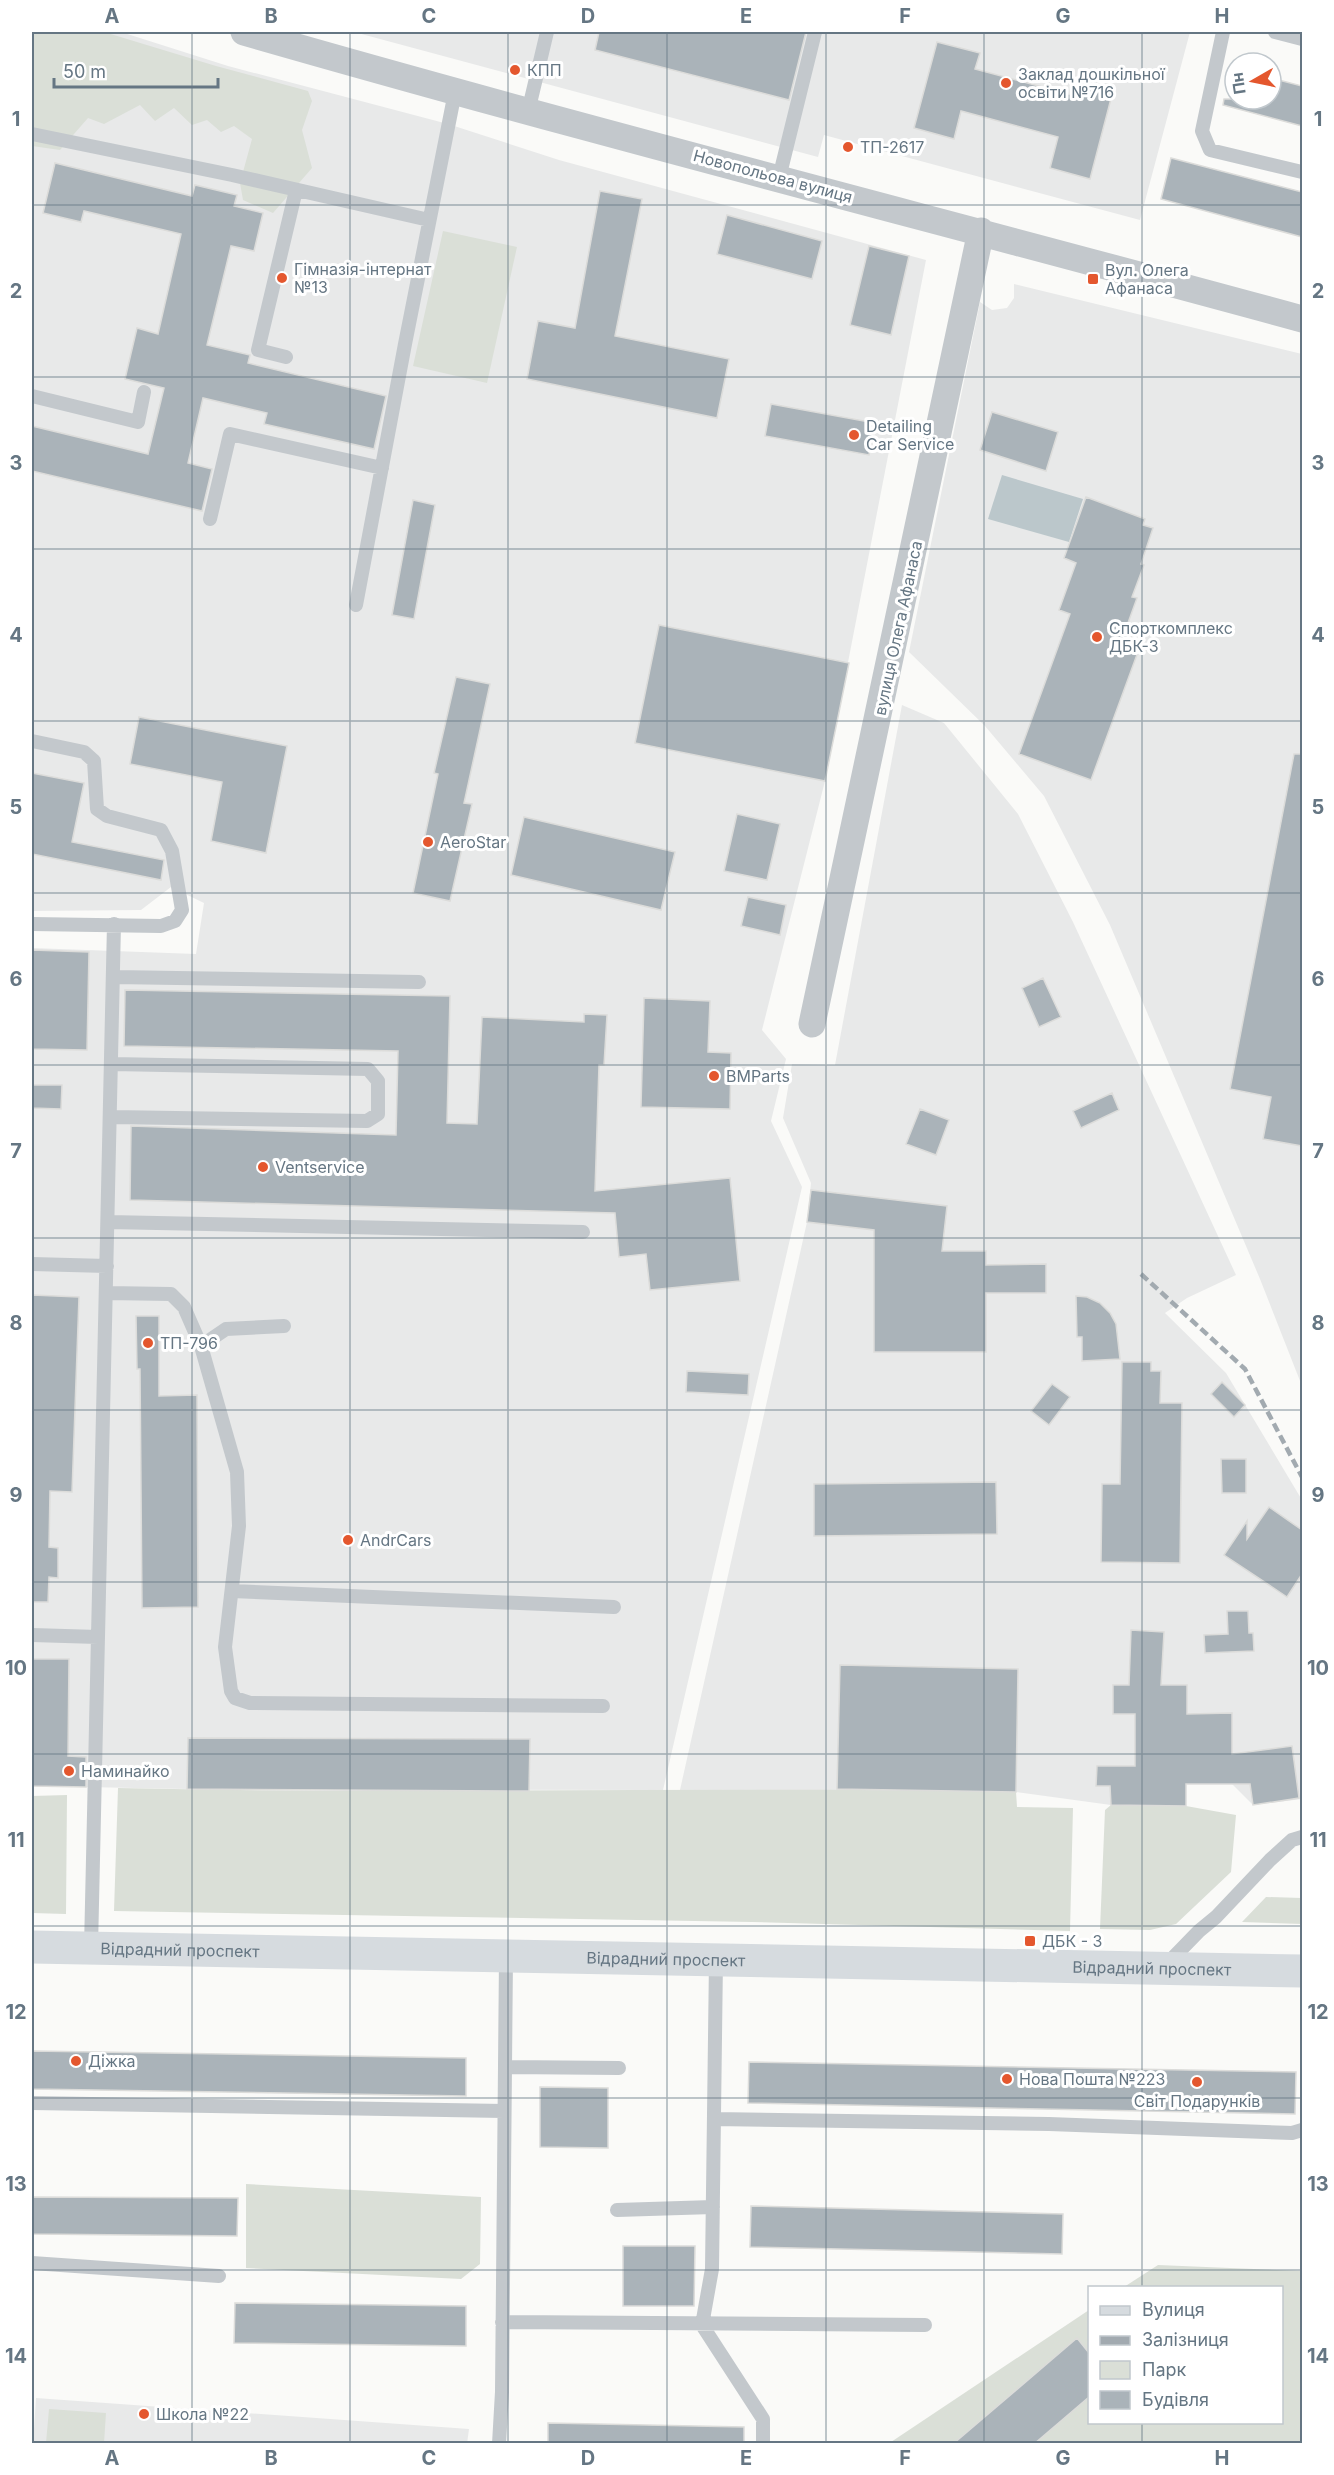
<svg xmlns="http://www.w3.org/2000/svg" width="1334" height="2475" font-family="Inter,sans-serif">
  <style>
    .built { fill: #e8e9e9 }
    .green { fill: #dadfd7 }
    .water { fill: #bbc7cb }
    .building { fill: #aab3b9; stroke: #dcdcda; stroke-width: 1.5 }
    .lines { fill: none; stroke-linecap: round; stroke-linejoin: round }
    .service { stroke: #c3c8cc; stroke-width: 14 }
    .minor { stroke: #c3c8cc; stroke-width: 27 }
    .secondary { stroke: #d6dbdf; stroke-width: 33 }
    .rail { stroke: #a2aab0; stroke-width: 4.5; stroke-dasharray: 9 4.5; stroke-linecap: butt }
    .grid { fill: none; stroke: #657683; stroke-width: 1.5; stroke-opacity: 0.55 }
    .poi-dot { fill: #e4572e; stroke: #fff; stroke-width: 2 }
    .labels { text-anchor: middle; dominant-baseline: central; stroke-width: 6; stroke-linejoin: round; paint-order: stroke }
    .poi-label { font-size: 16px; fill: #657683; stroke: #fff; text-anchor: start }
    .street-label { font-size: 16px; fill: #657683; stroke: #fff }
    .neatline { fill: none; stroke: #657683; stroke-width: 2 }
    .grid-label { font-size: 20px; text-anchor: middle; font-weight: bold; fill: #657683 }
  </style>
  <rect width="100%" height="100%" fill="#fafaf8"/>
  <!-- built -->
  <path class="built" d="M32,32h89l107,34 220,58 111,36 367,100 -101,521 -63,249 24,29 -15,62 31,66 -139,603 -476,-1 -155,-3v-838l164,6 8,-51 -33,-16 -30,23 -109,1z
    M354,32h836l-50,188 -316,-85 -6,22z
    M1014,284l288,70v1032l-42,-107 -150,-354 -66,-129 -59,-70 -76,-74 71,-350 12,8 15,-2 7,-10z
    M902,705l42,18 74,91 55,108 163,353 -49,23 -22,15 61,60 76,127v299l-49,6 -21,-21h-46v22l-75,-1 -95,-13 -336,-2 127,-568 4,-39 -28,-65 9,-54 43,1z
    M36,2398l433,31 -2,15h-434z"/>
  <!-- green -->
  <path class="green" d="M32,32h72l112,34 92,25 4,10 -10,29 10,38 -39,45 -30,-13 -3,-17 12,-44 -18,-13 -13,6 -14,-12 -15,5 -18,-17 -19,13 -15,-16 -36,19 -16,-6 -28,32 -28,-4z
    M443,231l74,16 -30,136 -74,-17z
    M118,1788c299,7 599,-2 898,4l1,15 56,1 -3,123 -318,-9 -638,-11z
    M67,1795l-1,119 -34,-1v-117z
    M1111,1805l75,1 50,9 -5,57 -55,52 -26,6 -50,-1 5,-119z
    M1266,1897l36,1v26l-60,-2z
    M246,2184l235,13 -1,67 -19,15 -215,-11z
    M1158,2265l144,6v172l-414,1 201,-134 1,112h192v-134l-158,-1z
    M49,2409l57,4 -2,30h-58z"/>
  <!-- water -->
  <path class="water" d="M1002,475l81,24 -14,43 -81,-23z"/>
  <!-- building -->
  <path class="building" d="M599,32h207l-17,68 -194,-50z
    M937,42l43,11 -5,16 94,25 4,-14 40,11 -23,88 -40,-11 8,-31 -97,-26 -7,28 -40,-11z
    M1271,78l31,8v40l-79,-21 1,-6h47z
    M1171,158l131,34v45l-141,-38z
    M55,163l137,33 3,-11 42,10 -3,11 29,7 -9,38 -23,-5 -24,99 43,10 -2,8 138,33 -12,53 -110,-25 3,-11 -64,-15 -15,65 24,6 -10,42 -170,-40v-45l116,28 16,-66 -39,-9 12,-51 21,6 23,-100 -97,-23 -3,11 -38,-9z
    M600,191l42,8 -27,137 114,23 -12,59 -190,-39 11,-58 37,7z
    M727,215l95,26 -10,38 -95,-25z
    M869,246l40,10 -18,79 -41,-10z
    M771,404l104,19 -6,32 -104,-19z
    M992,412l66,20 -12,39 -66,-21z
    M1086,497l59,22 -2,6 10,3 -12,36 3,1 -12,32 5,1 -13,36 18,7 -51,139 -72,-26 51,-140 -11,-4 17,-47 -12,-5z
    M413,500l22,5 -21,114 -22,-4z
    M659,625l190,38 -24,118 -190,-38z
    M456,677l34,7 -26,119 8,1 -22,97 -37,-8 25,-119 -4,-1z
    M139,717l148,29 -21,107 -55,-12 11,-59 -92,-18z
    M1294,754h8v392l-39,-7 8,-42 -41,-8z
    M32,773l52,10 -12,59 92,18 -3,20 -129,-26z
    M737,814l43,10 -13,56 -43,-9z
    M524,817l151,35 -14,58 -150,-35z
    M748,897l38,8 -6,30 -39,-9z
    M32,950l57,2 -2,98 -55,-1z
    M1043,978l18,39 -22,10 -17,-39z
    M125,990l325,6 -3,127 30,1 5,-107 102,5v-8l23,1 -3,50h-5l-4,126 135,-13 10,103 -90,9 -4,-36 -27,3 -4,-44 -485,-13 1,-74 265,9 2,-84 -274,-5z
    M644,998l66,3 -2,51 23,1 -1,56 -89,-2z
    M32,1085h30l-1,24 -29,-1z
    M1112,1093l7,17 -38,18 -8,-17z
    M920,1109l29,11 -13,35 -30,-11z
    M811,1190l136,16 -5,45h44v14l60,-1v29h-60v59h-112v-122l-67,-8z
    M32,1295l47,2 -7,195 -22,-1 -1,56 9,1v30l-9,-1 -1,25h-16z
    M1076,1296l11,1 13,6 10,10 6,11 4,35 -38,2v-24h-5z
    M136,1316h23v80l38,-1 1,212 -56,1 -2,-239h-3z
    M1122,1362h29v9h10l-1,32h22l-2,160 -79,-1 1,-78h18z
    M687,1371l62,3 -1,21 -62,-3z
    M1222,1382l23,23 -11,12 -23,-23z
    M1052,1384l18,13 -21,28 -18,-14z
    M1221,1459h25v34h-24z
    M996,1482l1,52 -183,2v-52z
    M1269,1507l33,23v44l-15,23 -63,-42 23,-34v18z
    M1227,1611h21l1,22h4l1,18 -49,2 -1,-18 24,-1z
    M1131,1630l33,2 -3,53h26v29l45,-1v41l60,-8 7,52 -46,7 -3,-21h-64v22l-75,-1 -1,-19h-14l1,-20h38v-52h-22v-29h16z
    M32,1659h37l-1,97 18,1v30l-54,-1z
    M840,1665l178,4 -2,123 -179,-3z
    M188,1738l342,1 -1,52 -342,-2z
    M32,2051l434,7v38l-434,-7z
    M749,2062l547,10 -1,42 -547,-11z
    M540,2087l68,1v60l-68,-1z
    M32,2197l206,1 -1,38 -205,-2z
    M751,2206l312,8 -1,40 -312,-7z
    M623,2246h72l-1,60h-71z
    M235,2303l231,3v40l-232,-3z
    M1077,2338l12,15v44l-55,47h-81z
    M548,2423l196,4v17h-196z"/>
  <g class="lines">
    <!-- service -->
    <path class="service" d="M1223,32l-21,99 8,19 92,22
      M1275,32l27,7
      M528,112l19,-80
      M32,134l200,41 197,45
      M779,178l36,-146
      M286,357l-28,-7 38,-160
      M32,396l106,26 6,-30
      M210,519l20,-85 152,34
      M356,605l49,-261 50,-252
      M32,741l52,11 10,9 3,48 10,7 54,14 11,21 10,59 -7,11 -14,5 -129,-2
      M114,977l305,5
      M111,1117l256,4 11,-7v-33l-10,-12 -256,-5
      M108,1222l475,10
      M32,1264l75,2
      M106,1293l65,1 13,13 17,39 36,126 2,54 -14,121 6,44 4,7 15,5 353,3
      M201,1346l25,-17 58,-3
      M232,1591l382,16
      M32,1635l66,2
      M91,1948l23,-1024
      M716,1960l-4,309 -10,56 61,94v25
      M1166,1965l33,-34 17,-14 54,-57 22,-20 10,-3
      M505,2067l114,1
      M32,2103l472,8
      M714,2119l335,5 243,9 10,-3
      M617,2210l96,-3
      M32,2263l187,13
      M502,2322l423,3
      M499,2444l3,-52 4,-435"/>
    <!-- minor -->
    <path class="minor" d="M244,32c351,101 706,191 1058,287
      M812,1024l169,-793"/>
    <!-- secondary -->
    <path class="secondary" id="s1" d="M32,1947l1270,24"/>
    <!-- rail -->
    <path class="rail" d="M1141,1274l104,95 57,108"/>
  </g>
  <!-- grid -->
  <path class="grid" d="M192,32v2412M350,32v2412M508,32v2412M667,32v2412M826,32v2412M984,32v2412M1142,32v2256M32,205h1270M32,377h1270M32,549h1270M32,721h1270M32,893h1270M32,1065h1270M32,1238h1270M32,1410h1270M32,1582h1270M32,1754h1270M32,1926h1270M32,2098h1270M32,2270h1270M1142,2422v22"/>
  <!-- markers -->
  <g class="poi-dot">
    <circle cx="515" cy="70" r="6"/>
    <circle cx="1006" cy="83" r="6"/>
    <circle cx="848" cy="147" r="6"/>
    <circle cx="282" cy="278" r="6"/>
    <rect x="1087" y="273" width="12" height="12" rx="3"/>
    <circle cx="854" cy="435" r="6"/>
    <circle cx="1097" cy="637" r="6"/>
    <circle cx="428" cy="842" r="6"/>
    <circle cx="714" cy="1076" r="6"/>
    <circle cx="263" cy="1167" r="6"/>
    <circle cx="148" cy="1343" r="6"/>
    <circle cx="348" cy="1540" r="6"/>
    <circle cx="69" cy="1771" r="6"/>
    <rect x="1024" y="1935" width="12" height="12" rx="3"/>
    <circle cx="76" cy="2061" r="6"/>
    <circle cx="1007" cy="2079" r="6"/>
    <circle cx="1197" cy="2082" r="6"/>
    <circle cx="144" cy="2414" r="6"/>
  </g>
  <g class="labels">
    <!-- poi labels -->
    <g class="poi-label">
      <text x="527" y="70">КПП</text>
      <text x="1018" y="74">Заклад дошкільної<tspan x="1018" dy="18">освіти №716</tspan></text>
      <text x="860" y="147">ТП-2617</text>
      <text x="294" y="269">Гімназія-інтернат<tspan x="294" dy="18">№13</tspan></text>
      <text x="1105" y="270">Вул. Олега<tspan x="1105" dy="18">Афанаса</tspan></text>
      <text x="866" y="426">Detailing<tspan x="866" dy="18">Car Service</tspan></text>
      <text x="1109" y="628">Спорткомплекс<tspan x="1109" dy="18">ДБК-3</tspan></text>
      <text x="440" y="842">AeroStar</text>
      <text x="726" y="1076">BMParts</text>
      <text x="275" y="1167">Ventservice</text>
      <text x="160" y="1343">ТП-796</text>
      <text x="360" y="1540">AndrCars</text>
      <text x="81" y="1771">Наминайко</text>
      <text x="1042" y="1941">ДБК - 3</text>
      <text x="88" y="2061">Діжка</text>
      <text x="1019" y="2079">Нова Пошта №223</text>
      <text x="1197" y="2101" text-anchor="middle">Світ Подарунків</text>
      <text x="156" y="2414">Школа №22</text>
    </g>
    <!-- street labels -->
    <g class="street-label">
      <text transform="translate(773 176) rotate(15)">Новопольова вулиця</text>
      <text transform="translate(898 628) rotate(-78)">вулиця Олега Афанаса</text>
      <text stroke="none"><textPath href="#s1" startOffset="148">Відрадний проспект</textPath></text>
      <text stroke="none"><textPath href="#s1" startOffset="634">Відрадний проспект</textPath></text>
      <text stroke="none"><textPath href="#s1" startOffset="1120">Відрадний проспект</textPath></text>
    </g>
  </g>
  <!-- border -->
  <rect width="1334" height="2475" fill="none" stroke="#ffffff" stroke-width="66"/>
  <!-- legend -->
  <rect x="1088" y="2286" width="195" height="138" fill="#ffffff" stroke="#c1c8cd" stroke-width="1.5"/>
  <rect x="1100" y="2306" width="30" height="9" fill="#d6dbdf" stroke="#c1c8cd" stroke-width="1.5"/>
  <text x="1142" y="2316" font-size="18" fill="#657683">Вулиця</text>
  <rect x="1100" y="2336" width="30" height="9" fill="#a2aab0" stroke="#c1c8cd" stroke-width="1.5"/>
  <text x="1142" y="2346" font-size="18" fill="#657683">Залізниця</text>
  <rect x="1100" y="2361" width="30" height="18" fill="#dadfd7" stroke="#c1c8cd" stroke-width="1.5"/>
  <text x="1142" y="2376" font-size="18" fill="#657683">Парк</text>
  <rect x="1100" y="2391" width="30" height="18" fill="#aab3b9" stroke="#c1c8cd" stroke-width="1.5"/>
  <text x="1142" y="2406" font-size="18" fill="#657683">Будівля</text>
  <!-- north arrow -->
  <g transform="translate(1253 81) rotate(261)"><circle r="28" fill="#ffffff" stroke="#c1c8cd" stroke-width="1.5"/>
  <path d="M0-4.5L10 22L0 15L-10 22Z" fill="#e4572e"/>
  <text y="-9" font-size="16" font-weight="bold" text-anchor="middle" fill="#657683">Пн</text>
  </g>
  <!-- scale -->
  <path d="M54 78v9h164v-9" fill="none" stroke="#657683" stroke-width="3"/>
  <text x="63" y="78" font-size="18" fill="#657683" stroke="#ffffff" stroke-width="4.5" paint-order="stroke">50 m</text>
  <rect x="33" y="33" width="1268" height="2409" class="neatline"/>
  <g class="grid-label">
    <text x="112" y="23">A</text>
    <text x="271" y="23">B</text>
    <text x="429" y="23">C</text>
    <text x="588" y="23">D</text>
    <text x="746" y="23">E</text>
    <text x="905" y="23">F</text>
    <text x="1063" y="23">G</text>
    <text x="1222" y="23">H</text>
    <text x="16" y="126">1</text>
    <text x="1318" y="126">1</text>
    <text x="16" y="298">2</text>
    <text x="1318" y="298">2</text>
    <text x="16" y="470">3</text>
    <text x="1318" y="470">3</text>
    <text x="16" y="642">4</text>
    <text x="1318" y="642">4</text>
    <text x="16" y="814">5</text>
    <text x="1318" y="814">5</text>
    <text x="16" y="986">6</text>
    <text x="1318" y="986">6</text>
    <text x="16" y="1158">7</text>
    <text x="1318" y="1158">7</text>
    <text x="16" y="1330">8</text>
    <text x="1318" y="1330">8</text>
    <text x="16" y="1502">9</text>
    <text x="1318" y="1502">9</text>
    <text x="16" y="1675">10</text>
    <text x="1318" y="1675">10</text>
    <text x="16" y="1847">11</text>
    <text x="1318" y="1847">11</text>
    <text x="16" y="2019">12</text>
    <text x="1318" y="2019">12</text>
    <text x="16" y="2191">13</text>
    <text x="1318" y="2191">13</text>
    <text x="16" y="2363">14</text>
    <text x="1318" y="2363">14</text>
    <text x="112" y="2465">A</text>
    <text x="271" y="2465">B</text>
    <text x="429" y="2465">C</text>
    <text x="588" y="2465">D</text>
    <text x="746" y="2465">E</text>
    <text x="905" y="2465">F</text>
    <text x="1063" y="2465">G</text>
    <text x="1222" y="2465">H</text>
  </g>
</svg>
